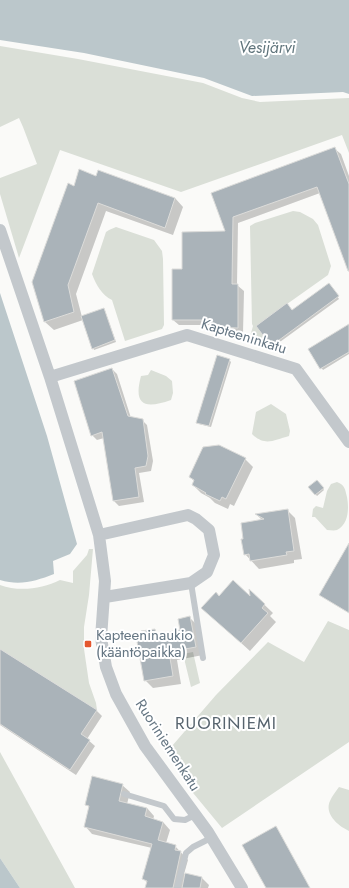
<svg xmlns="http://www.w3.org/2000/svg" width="349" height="888" font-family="Jost,sans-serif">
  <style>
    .green { fill: #dadfd7 }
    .water { fill: #bbc7cb }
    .shadow { fill: #0003 }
    .building { fill: #aab3b9; stroke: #dcdcda }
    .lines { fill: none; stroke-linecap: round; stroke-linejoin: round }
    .lane { stroke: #c3c8cc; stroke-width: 6 }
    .street { stroke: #c3c8cc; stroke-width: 12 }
    .poi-dot { fill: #e4572e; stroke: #fff; stroke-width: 1.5 }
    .labels { text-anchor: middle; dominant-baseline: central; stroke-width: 4; stroke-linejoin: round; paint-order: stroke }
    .street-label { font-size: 15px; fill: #657683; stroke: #fff }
    .poi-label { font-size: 15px; fill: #657683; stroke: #fff; text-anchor: start }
    .water-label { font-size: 16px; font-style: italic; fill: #60757c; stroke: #fff }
    .quarter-label { font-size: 17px; letter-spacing: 1px; fill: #57646e; stroke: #fff }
  </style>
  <rect width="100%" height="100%" fill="#fafaf8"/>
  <!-- green -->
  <path class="green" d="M0,46l78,13 125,24 39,15 18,4 89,-4v55l-7,-18 -161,57 -121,-42 -41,108 -19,-64v-16l37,-14 -14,-37 -4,-9 -19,9z
    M293,211l7,1 13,7 5,6 13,41 -3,9 -72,51 15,20 -22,-6 4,-14 -1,-2 -2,-98 5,-3z
    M116,227l38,13 8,11 1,8 1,66 -2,4 -37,12 -13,-41c-10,-5 -16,-15 -20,-26l14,-42 3,-2z
    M151,370l15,6 6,5 1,12 -2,7c-26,9 -38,6 -30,-24l7,-1z
    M271,404l15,10 4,17 -1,5c-15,4 -24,11 -37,-2l4,-22z
    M337,482c8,3 8,7 10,15 2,11 2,27 -10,33 -3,1 -7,0 -10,0l-12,-13h-3l1,-8 3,-3 7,2 4,-17 4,-7z
    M89,549h4l-4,46 -5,32v22l5,34 7,20 1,7 -97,-61v-64c19,7 42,4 60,-5l13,3v-12l14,-16z
    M328,621l21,9v112l-127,86 -33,-40 -23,-35 50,-58 52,-53 36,20z
    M193,652l7,31 -9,4 -8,-33z
    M0,752l75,136h-55l-20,-30z
    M339,787l10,3v41c-11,-5 -25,-17 -19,-30 2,-5 6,-10 9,-14z"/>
  <!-- water -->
  <path class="water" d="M0,0h349v94l-6,-2 -91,4 -48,-18 -120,-25 -84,-13z
    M0,293l47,143 30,108 -7,10 -17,7 1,13c-18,7 -34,12 -54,6z
    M0,858l20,30h-20z"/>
  <!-- shadow -->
  <path class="shadow" d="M335,149l6,5 8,22v96l-29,-79 -82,30 -1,62 7,6 -1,42h-24l-6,-6v-2h-34l-6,-5 10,-50 44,-38 -15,-39z
    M97,177l78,21 8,9 -10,28 -67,-24 -30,83 6,23 23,-6 11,31 -22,8 -11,-30 -29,10 -9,-8 -12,-40 41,-95z
    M330,285l9,14 -66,48 -1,-2 20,-34z
    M349,325v29l-26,16 -14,-20z
    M229,360l2,2 -20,65 -12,-3 -1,-2z
    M112,369l5,5 14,44 11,2 5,5 6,36 -2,10 -12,2 5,29 -25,4 -5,-5 -10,-63 -7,2 -5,-5z
    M245,459l8,8 -19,39 -4,-2 -2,5 -13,-6 -5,-5 -9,-5 -8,-8 1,-4 -4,-4z
    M317,481l7,9 -7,6 -8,-9z
    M287,510l8,8 7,41 -8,1v3l-35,6 -14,-15v-14l17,-20 -5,-5z
    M251,592l22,21 -3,3 6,6 -26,29 -39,-35 9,-19 32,2z
    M190,618l8,8 5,29 -26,5 4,24 -28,4 -8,-8 10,-50 4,5 22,-4z
    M0,650l96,60 6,6 -15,23 8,7 -19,29 -76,-50z
    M122,785l8,7 -3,12 20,4 7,8 -1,4 10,2 7,8 -4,13 9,3 13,14 -4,14 18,4 7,7 -1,3h-62l1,-5 -3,-4 8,-31 -60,-14 -7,-8 5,-18 -4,-4z"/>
  <!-- building -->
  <path class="building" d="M335,147l14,37v87h-1l-31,-84 -84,30 -1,67h6v44l-26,-1v-7h-40v-51h10v-37l43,-1 -14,-38z
    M79,169l17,7 2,-6 77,28 -10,30 -67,-25 -30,82 6,27 -30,10 -12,-40 36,-99 6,3z
    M329,283l10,13 -68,50 -15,-20 31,-23 5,7z
    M104,308l11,32 -23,9 -11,-33z
    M349,324v28l-29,17 -12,-20z
    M217,355l13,4 -21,67 -13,-3z
    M112,368l16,48 15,3 5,37 -2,10 -11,2 4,29 -26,4 -11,-69 -11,4 -17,-55z
    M219,445l27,13 -20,41 -4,-2 -2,4 -15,-7 1,-1 -14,-8 2,-5 -5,-3 14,-30z
    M317,480l7,8 -9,7 -7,-8z
    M288,509l6,42 -8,1 1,3 -37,6 -1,-7 -5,1 -3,-16h2l-2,-16 23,-4 -9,-5z
    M349,543v70l-30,-18z
    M233,580l17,16 -1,-7 16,15 -3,4 6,5 -27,30 -40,-35 15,-16 3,4z
    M190,616l6,31 -27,5 4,24 -29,5 -8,-45 5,-1v-4l14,-2 1,5 24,-4 -2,-11z
    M0,649l97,61 -16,24 9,6 -20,30 -70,-46z
    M92,776l31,8 -4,17 28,7 -2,8 18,6 -5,18 18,5 -1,5 6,1 -8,37h-28l2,-7 -5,-2 10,-35 -68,-17 5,-21 -4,-1z
    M276,826l34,62h-44l-24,-43z
    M185,873l17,4 -2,11h-18z"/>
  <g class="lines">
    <!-- lane -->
    <path class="lane" d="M191,583l12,75
      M124,794l40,12 10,13 11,1 10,-5
      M177,888l9,-35 7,-6 18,-9"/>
    <!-- street -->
    <path class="street" d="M0,230l50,147 49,158 6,46 -4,57 5,29 10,27 29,52 63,86 34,56
      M50,377l137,-42 109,34 53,73
      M99,535l89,-20 8,4 13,11 5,25 -7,17 -16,11 -86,14"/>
  </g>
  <!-- markers -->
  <rect class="poi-dot" x="84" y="640" width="8" height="8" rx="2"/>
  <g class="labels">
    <!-- street labels -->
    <g class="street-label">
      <text transform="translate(244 336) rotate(17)">Kapteeninkatu</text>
      <text transform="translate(168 745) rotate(57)">Ruoriniemenkatu</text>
    </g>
    <!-- poi labels -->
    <g class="poi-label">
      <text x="96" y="635">Kapteeninaukio<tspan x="96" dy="17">(kääntöpaikka)</tspan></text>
    </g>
    <!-- water labels -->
    <g class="water-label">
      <text x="267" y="47">Vesijärvi</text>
    </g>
    <!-- quarter labels -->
    <g class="quarter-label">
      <text x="226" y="723">RUORINIEMI</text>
    </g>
  </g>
</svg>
